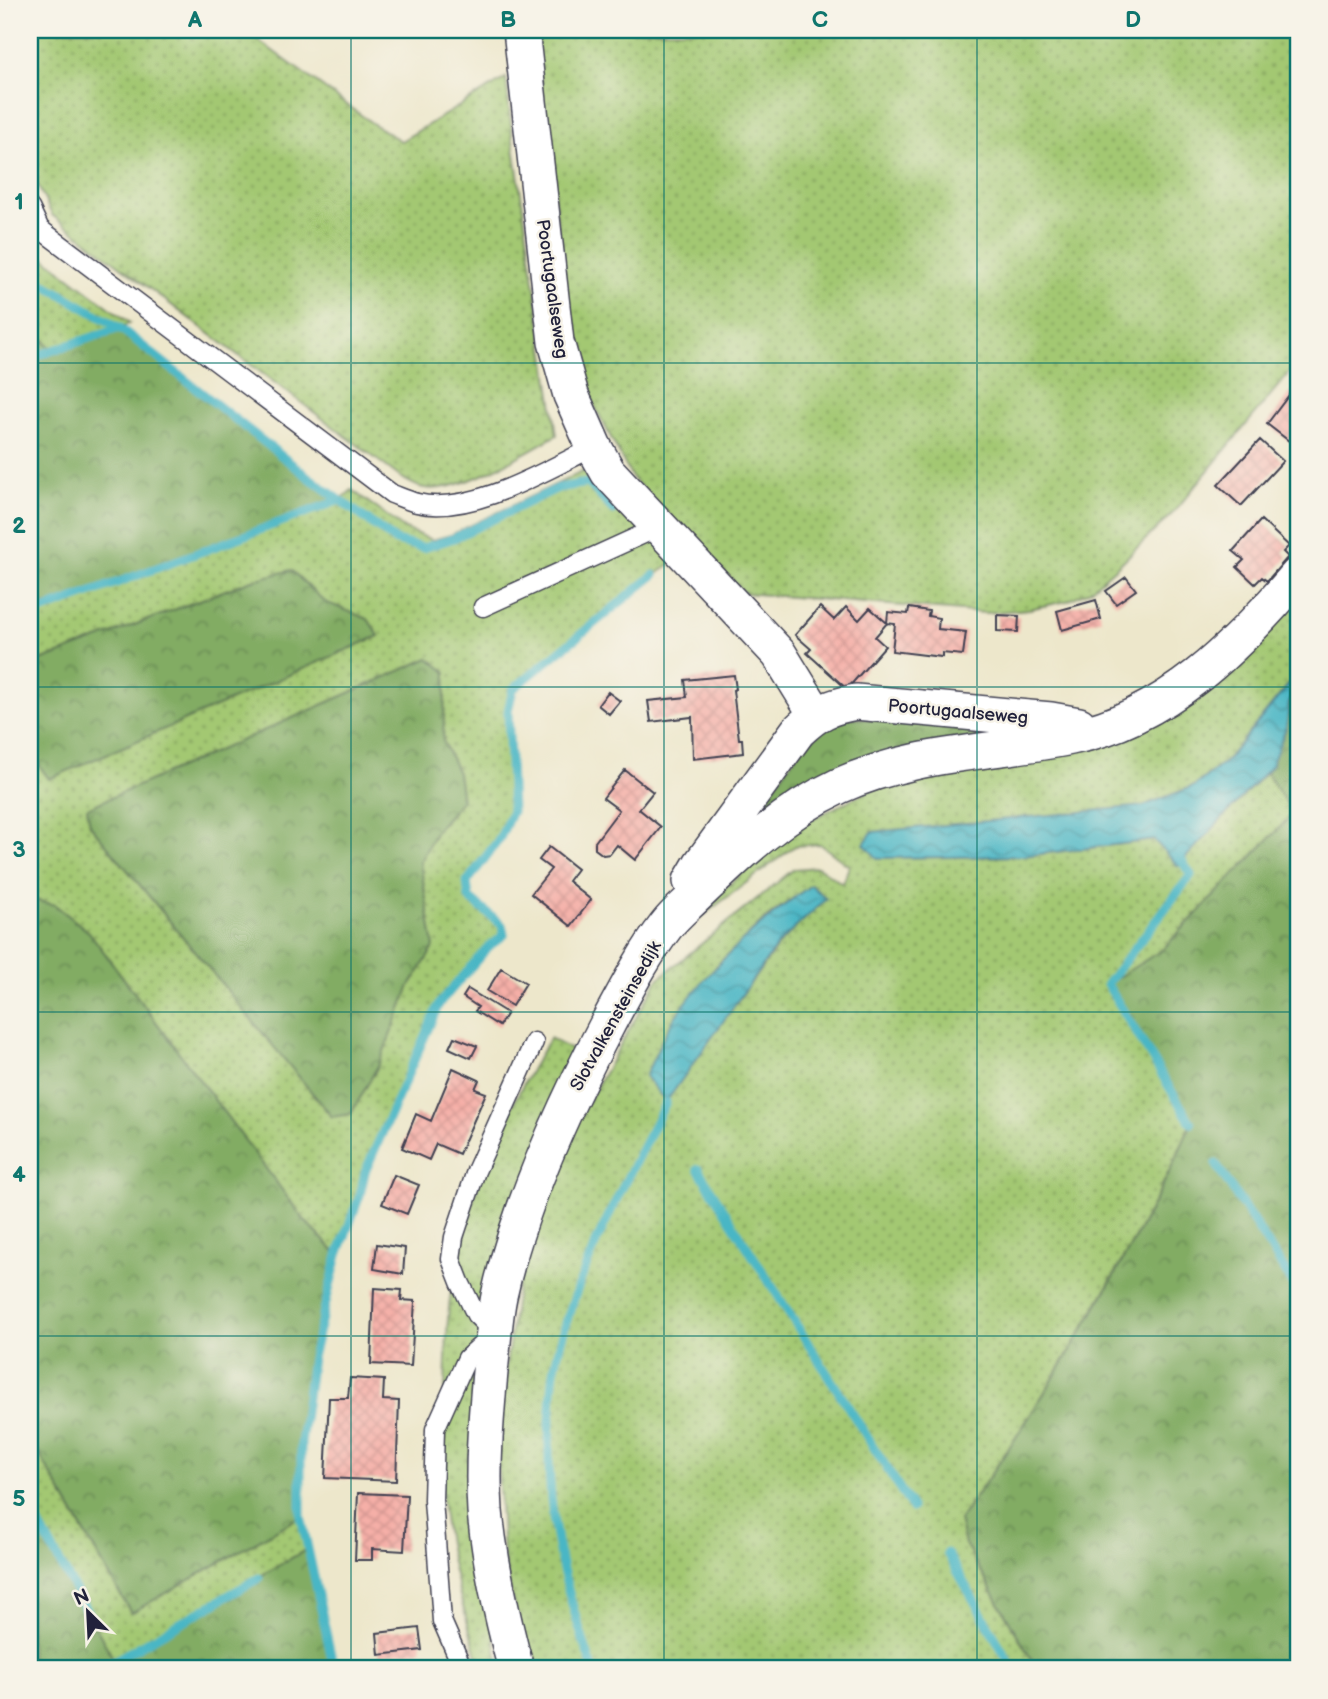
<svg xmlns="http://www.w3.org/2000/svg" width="1328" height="1699" font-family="'Balsamiq Sans',sans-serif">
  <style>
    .grass { fill: url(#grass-dots); stroke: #627556; stroke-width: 2; fill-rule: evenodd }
    .forest { fill: url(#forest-crowns); stroke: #526750; stroke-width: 2 }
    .water { fill: url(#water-waves); stroke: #366c80; stroke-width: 2 }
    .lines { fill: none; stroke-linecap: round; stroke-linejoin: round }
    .stream { stroke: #49b6c5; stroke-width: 9 }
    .building { fill: url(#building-cross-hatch) }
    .service-casing { stroke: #404051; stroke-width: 21 }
    .minor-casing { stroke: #404051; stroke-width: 38 }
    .service { stroke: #fff; stroke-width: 18 }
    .minor { stroke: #fff; stroke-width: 35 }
    .grid { fill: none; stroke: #0f766e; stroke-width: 2; stroke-opacity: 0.55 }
    .labels { text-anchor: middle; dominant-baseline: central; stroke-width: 5; stroke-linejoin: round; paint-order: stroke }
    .street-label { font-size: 18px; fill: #22223b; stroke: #f7f3e8 }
    .neatline { fill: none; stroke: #0f766e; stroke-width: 2.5 }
    .grid-label { font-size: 23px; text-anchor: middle; font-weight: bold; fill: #0f766e }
  </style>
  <defs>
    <pattern id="grass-dots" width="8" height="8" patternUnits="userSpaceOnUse" patternTransform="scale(1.75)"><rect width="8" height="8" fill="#a3c872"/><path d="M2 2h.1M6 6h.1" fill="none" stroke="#84a25f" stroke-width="1.8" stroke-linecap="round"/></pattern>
    <pattern id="forest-crowns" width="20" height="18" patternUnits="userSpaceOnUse" patternTransform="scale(1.75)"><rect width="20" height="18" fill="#82ac64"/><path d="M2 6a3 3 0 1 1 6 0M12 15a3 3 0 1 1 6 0" fill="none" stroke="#6a8c54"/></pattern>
    <pattern id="water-waves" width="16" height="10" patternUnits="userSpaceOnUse" patternTransform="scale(1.75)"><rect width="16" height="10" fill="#49b6c5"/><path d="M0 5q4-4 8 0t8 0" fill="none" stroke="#3c94a1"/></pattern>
    <pattern id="building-cross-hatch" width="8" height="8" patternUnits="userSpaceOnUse" patternTransform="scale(1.75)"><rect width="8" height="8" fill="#f5afa7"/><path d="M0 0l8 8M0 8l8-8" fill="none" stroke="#d29691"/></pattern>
  </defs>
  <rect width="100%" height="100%" fill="#f7f3e8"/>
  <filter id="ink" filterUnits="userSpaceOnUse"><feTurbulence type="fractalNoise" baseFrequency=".0143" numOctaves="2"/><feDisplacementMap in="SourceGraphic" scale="14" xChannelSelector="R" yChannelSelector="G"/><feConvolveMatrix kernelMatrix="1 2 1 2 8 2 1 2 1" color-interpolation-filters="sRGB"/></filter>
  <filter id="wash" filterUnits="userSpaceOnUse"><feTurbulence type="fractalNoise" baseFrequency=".00686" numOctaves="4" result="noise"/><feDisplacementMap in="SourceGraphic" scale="28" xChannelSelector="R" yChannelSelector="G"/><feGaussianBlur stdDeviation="1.57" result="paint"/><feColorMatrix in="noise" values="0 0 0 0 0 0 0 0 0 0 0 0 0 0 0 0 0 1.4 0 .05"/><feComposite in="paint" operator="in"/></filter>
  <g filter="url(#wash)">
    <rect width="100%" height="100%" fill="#ede7cb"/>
    <!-- grass -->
    <path class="grass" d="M30,30h214l128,93 29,18 105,-63 6,56 45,301c-33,17 -101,63 -137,52 -7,-2 -14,-7 -20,-10l-348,-262 -22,-46z
      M534,30h764v332l-125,151 -53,51 -31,27 -22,10 -38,8 -43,4 -242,-20 -112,-115 -37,-71 -22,-57z
      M30,247l100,76 -10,5 -67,22 -23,-22z
      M590,468l85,92 -162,129 -5,22 4,100 -12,27 -32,44 1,16 33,27 2,10 -16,12 -49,57 -74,168 -5,23 -22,60 -32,-33 -251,-317 -25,-6v-284l310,-115 12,-10 53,39 27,11 19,-5z
      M1298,587v86l-71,87 -33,26 -51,20 -266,52 146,-2 132,-16 23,25 88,-93 27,42 -131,136 -54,34 83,139c-25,60 -56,115 -88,171 -44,78 -92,154 -144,226l6,24 72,125h-510l-24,-114 -7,-121 26,-178 44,-116 92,-161 136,-110 24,-2 25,17 6,-18 -29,-22 -25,2 -114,86 38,-39 79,-67 100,-50 182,-28zM811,885l14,14 -46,45 -114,157 52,-136 49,-47z
      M550,1038l27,15 -109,407 31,209h-18c-15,-52 -32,-105 -38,-159 -4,-39 -1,-78 2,-116 1,-32 1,-64 5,-96 13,-92 51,-181 100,-260z
      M30,1438l101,175 170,-97 8,32 -195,113 -84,-152z"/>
    <!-- forest -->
    <path class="forest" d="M30,328l23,22 67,-22 220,172 -310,115z
      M291,570l34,32 43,17 11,17 -330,143 -19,-26v-88l219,-84z
      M429,658l17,14 -3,69 15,32 4,27 -25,29 -17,33 14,85 -24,39 -32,80 -27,48 -19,3 -242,-292 -3,-17z
      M1298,687v982h-261l-72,-125 -6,-24c52,-72 100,-148 144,-225 32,-56 63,-112 88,-171l-84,-140 55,-34 131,-136 -27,-42 5,-6 16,-41 2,-23z
      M839,717l212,15 -166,26 -177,124 93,-134z
      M30,899l25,6 34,27 217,290 32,33 -26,102 -11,87v72l-170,97 -101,-175z
      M30,1509l84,151 195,-112 25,121h-304z"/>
    <!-- water -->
    <path class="water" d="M1298,673v14l-9,15 -2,23 -16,41 -93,100 -24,-26 -131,16 -146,2 -13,-14 8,-12 271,-26 51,-20 33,-26z
      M811,885l15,14 -48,45 -112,158 -21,-26c11,-21 19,-45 33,-63 36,-51 84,-92 133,-128z"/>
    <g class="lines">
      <!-- stream -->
      <path class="stream" d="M30,276l90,52
        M30,358l90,-30 187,148 89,65 27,7 31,-10 104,-50 30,-5 25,27
        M30,615l310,-115
        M1182,861l9,14 -84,109 84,139
        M1216,1164l82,127
        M698,1169l214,339
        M30,1508l61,111
        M947,1553l66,116
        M100,1669l159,-91
        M334,1669l-33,-153v-72l11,-87 26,-102 22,-60 5,-23 74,-168 49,-57 16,-12 -2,-10 -33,-27 -2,-16 33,-44 12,-27 -4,-100 5,-22 141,-114
        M593,1669c-31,-88 -51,-166 -42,-260 1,-14 1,-29 4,-42 19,-95 68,-180 111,-265"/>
    </g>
    <g id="blocks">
      <!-- building -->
      <path class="building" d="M1298,383v46l-9,12 -22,-17z
        M1260,440l23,21 -42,45 -23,-21z
        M1261,520l28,26 -6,6 5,5 -21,24 -5,-4 -7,7 -18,-17 7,-7 -11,-9z
        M1126,577l10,13 -20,14 -10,-13z
        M1096,600l5,19 -39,11 -5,-19z
        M820,607l14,13 12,-13 13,13 11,-12 17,15 1,-11 20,2 1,-6 20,3 -1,5 11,2 -1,11 28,3 -3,23 -21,-2v4l-50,-6 3,-27 -8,-1 -12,14 10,9 -38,43 -40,-36 4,-4 -16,-14z
        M997,615l22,1 -1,16 -21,-1z
        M734,675l2,14 -3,1 6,49h3l1,14 -50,6 -1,-42 -41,5 -3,-21 39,-4 -2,-17z
        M608,692l12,9 -11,13 -11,-9z
        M625,770l28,22 -14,17 22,18 -26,33 -18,-15 -7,9 -7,1 -8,-6v-7l24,-32 -16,-12z
        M549,847l28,22 -9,12 23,19 -20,26 -40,-32 20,-25 -12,-9z
        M501,968l25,15 -14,23 -25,-15z
        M468,989l39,24 -8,13 -24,-15 3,-4 -15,-10z
        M454,1037l23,9 -6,12 -22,-10z
        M453,1068l26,12 -4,9 11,4 -27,61 -23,-10 -7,16 -27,-12 14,-34 15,7z
        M394,1175l25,10 -12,29 -25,-10z
        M377,1244l28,4 -2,26 -29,-5z
        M374,1288l28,2 -1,10 14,1 -4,65 -40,-2z
        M350,1378l34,2 -1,20 16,1 -3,80 -71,-3 4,-80h19z
        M358,1493l49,2 -3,56 -32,-2v11h-17z
        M419,1628l3,22 -43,5 -2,-22z"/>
    </g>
  </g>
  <g filter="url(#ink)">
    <use href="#blocks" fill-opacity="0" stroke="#404051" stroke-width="2"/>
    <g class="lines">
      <defs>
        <path id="service" d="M30,208l10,21 352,265c8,3 17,7 25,9 54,13 129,-33 177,-56
          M483,607l176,-80
          M463,1669l-21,-48 -9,-121 2,-71 32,-71 27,-25 -18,-18 -16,-33 -9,-23 3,-22 22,-66 58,-129"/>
        <path id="minor" d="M521,30l35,312 15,53 23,52 14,25 171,182 37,60
          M691,881l10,-17 97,-133c20,-19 31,-24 58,-29l195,18 28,5
          M516,1669c-14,-52 -26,-104 -31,-158 -3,-46 1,-93 5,-139 3,-25 4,-51 9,-76 20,-91 65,-189 108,-271 18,-33 36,-69 59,-99 9,-12 22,-22 33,-33 42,-41 86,-82 140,-107 74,-34 154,-33 232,-49 96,-19 166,-91 227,-162"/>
      </defs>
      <!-- service casing -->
      <use href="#service" class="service-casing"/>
      <!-- minor casing -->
      <use href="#minor" class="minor-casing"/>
      <!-- service -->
      <use href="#service" class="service"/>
      <!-- minor -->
      <use href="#minor" class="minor"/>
    </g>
  </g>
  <!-- grid -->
  <path class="grid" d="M351,30v1639M664,30v1639M977,30v1639M30,363h1268M30,687h1268M30,1012h1268M30,1336h1268"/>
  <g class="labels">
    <!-- street labels -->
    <g class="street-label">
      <text transform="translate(552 289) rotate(82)">Poortugaalseweg</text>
      <text transform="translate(958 712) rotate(5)">Poortugaalseweg</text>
      <text transform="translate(616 1016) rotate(-61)">Slotvalkensteinsedijk</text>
    </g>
  </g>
  <!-- margin -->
  <rect width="1328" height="1699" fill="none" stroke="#f7f3e8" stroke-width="77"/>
  <!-- north arrow -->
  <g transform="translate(88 1612) rotate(336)" stroke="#f7f3e8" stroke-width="5" paint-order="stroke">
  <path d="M0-5L12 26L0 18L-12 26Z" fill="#22223b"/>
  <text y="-10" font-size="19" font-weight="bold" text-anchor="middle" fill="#22223b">N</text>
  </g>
  <rect x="38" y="38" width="1252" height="1622" class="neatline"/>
  <g class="grid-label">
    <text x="195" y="27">A</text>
    <text x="508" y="27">B</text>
    <text x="820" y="27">C</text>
    <text x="1133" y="27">D</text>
    <text x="19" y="209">1</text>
    <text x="19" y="533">2</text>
    <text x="19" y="857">3</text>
    <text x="19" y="1182">4</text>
    <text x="19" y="1506">5</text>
  </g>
</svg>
